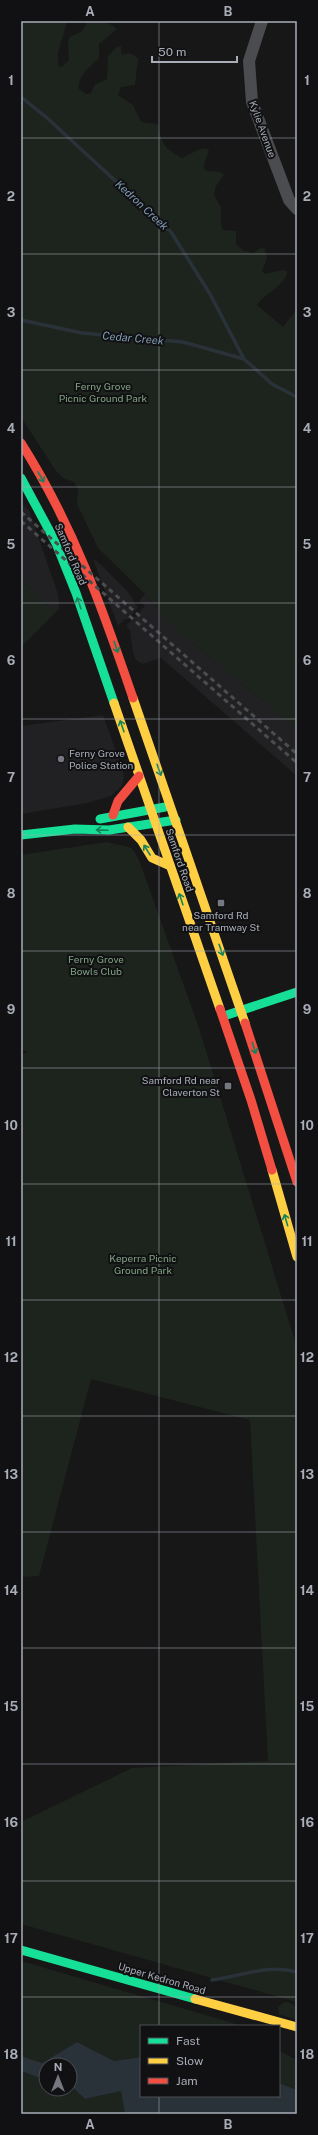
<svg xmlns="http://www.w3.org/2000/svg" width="318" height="2135" font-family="'Public Sans',sans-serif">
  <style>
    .built { fill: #212123 }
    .green { fill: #1d241e }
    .water { fill: #2a3239 }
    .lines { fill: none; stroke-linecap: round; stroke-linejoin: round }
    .stream { stroke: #2a3239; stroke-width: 3.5 }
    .street { stroke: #4b4c50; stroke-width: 12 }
    .fast { stroke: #16e098; stroke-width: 9 }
    .slow { stroke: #ffcf43; stroke-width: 9 }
    .jam { stroke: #f24e42; stroke-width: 9 }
    .rail { stroke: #4b4c4f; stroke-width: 3; stroke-dasharray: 5 4; stroke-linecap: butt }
    .oneway { stroke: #14835c }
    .grid { fill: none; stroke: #a8adb8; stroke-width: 1; stroke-opacity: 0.55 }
    .poi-dot { fill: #757880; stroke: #111113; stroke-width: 1.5 }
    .labels { text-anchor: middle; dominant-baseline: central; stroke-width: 4; stroke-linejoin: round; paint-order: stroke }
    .street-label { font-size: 10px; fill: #a8adb8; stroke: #111113 }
    .park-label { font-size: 10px; fill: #7fa381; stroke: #111113 }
    .poi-label { font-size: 10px; fill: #a8adb8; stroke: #111113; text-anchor: start }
    .water-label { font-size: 11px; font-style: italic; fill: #7f9bb3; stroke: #111113 }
    .neatline { fill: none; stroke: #a8adb8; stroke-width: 1.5 }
    .grid-label { font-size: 13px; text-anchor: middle; font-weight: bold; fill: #a8adb8 }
  </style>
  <rect width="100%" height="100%" fill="#171717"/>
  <!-- built -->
  <path class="built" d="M21,503l8,7 29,84 1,14 -4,5 -34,-35z
    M93,559l4,2 31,31 6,8 -1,2 5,5 -10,12h-3l-7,7z
    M145,594l33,37 119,98v47l-136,-118 -19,6 -6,-4 -3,-7 -3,-23 -4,-4 19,-20 -6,-5z
    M103,715l20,56 1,5 -2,10 -11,10 -24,7 -66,11v-88z"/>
  <!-- green -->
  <path class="green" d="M21,21h46l-9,32v13l4,1 7,-7 -1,-19 2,-4 12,-6 6,-10c9,0 23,1 29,8l-18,15v14c-8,8 -22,18 -20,31l7,5 5,-1 4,-8 12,-6 1,-23 9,-9 4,-1v9l9,-2 8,5 -3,27 -14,2 -3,8 15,10 8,17 17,2c4,21 6,24 24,34l16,-8 8,-2 3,3 -5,13v5l4,2 13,1 3,3 -8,11 -2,9 7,12v19l2,4 13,1v13l6,6 11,3 8,-5 4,1 2,9 -5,13 3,3 18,-4 4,2c0,12 -22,21 -30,33l26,22 14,-18v420l-119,-98 -33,-37 -47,-46 -21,-44 1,-15 -4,-7 -11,-4 -7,-7 -35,-54z
    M21,578l34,35 -34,34z
    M107,842l25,6 7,12 60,168 98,320v654l-276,-78v-102l111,-54 136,-7 -18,-341 -159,-41 -52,197 -18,1v-523l7,-2 -7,-3v-194z
    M21,1961l212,62 4,3h-96v31l-27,4 -37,-19 -35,21 -21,-7z
    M284,2002l6,1 7,4v13l-18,-6 -1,-7z
    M279,2051l18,9v30l-18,-7z
    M21,2071l16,6 9,-1v13h24v-4l15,14 36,-8 4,23h-104z"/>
  <!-- water -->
  <path class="water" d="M77,2042l37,19 27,-4v39h138v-13l18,7v24h-172l-4,-23 -36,8 -15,-14v-20h-24v11l-9,1 -16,-6v-15l21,7z"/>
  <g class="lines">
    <!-- stream -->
    <path class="stream" d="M21,97l25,20 125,115 39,62 34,65 28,25 25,13
      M21,320l61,13 101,9 61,17
      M212,1980c29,-4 56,-16 85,-8"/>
    <!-- street -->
    <path class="street" d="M262,21l-13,40 3,41 37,98 8,9"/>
    <!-- fast -->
    <path class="fast" d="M21,478l35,65 20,50 38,110
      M100,819l65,-12
      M21,835l54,-6 34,1 67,-10
      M227,1015l70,-23
      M21,1950l174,49"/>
    <!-- slow -->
    <path class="slow" d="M133,698l112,325
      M114,703l106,306
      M128,827l13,13 11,18 18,8
      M272,1170l25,87
      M195,1999l102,28"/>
    <!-- jam -->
    <path class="jam" d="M21,443c52,82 81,164 112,255
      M113,815l5,-14 21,-25
      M220,1009l31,91 21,70
      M245,1023l52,159"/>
    <!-- rail -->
    <path class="rail" d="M21,512l276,242
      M21,521l276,242"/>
  </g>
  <!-- one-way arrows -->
  <defs><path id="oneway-shaft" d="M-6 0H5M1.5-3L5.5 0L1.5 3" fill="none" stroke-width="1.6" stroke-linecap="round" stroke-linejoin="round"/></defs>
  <g class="oneway">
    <use href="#oneway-shaft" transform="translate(41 477) rotate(60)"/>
    <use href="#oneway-shaft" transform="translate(79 603) rotate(-109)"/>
    <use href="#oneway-shaft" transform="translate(116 647) rotate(71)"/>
    <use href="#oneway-shaft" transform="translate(122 726) rotate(-109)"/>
    <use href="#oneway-shaft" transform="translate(159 770) rotate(71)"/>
    <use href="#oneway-shaft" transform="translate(102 830) rotate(-178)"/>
    <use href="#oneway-shaft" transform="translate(147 850) rotate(-122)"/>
    <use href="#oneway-shaft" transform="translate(181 899) rotate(-109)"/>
    <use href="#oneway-shaft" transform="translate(221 950) rotate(71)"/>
    <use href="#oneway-shaft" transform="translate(254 1048) rotate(72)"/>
    <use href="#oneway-shaft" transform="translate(286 1220) rotate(-106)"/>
  </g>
  <!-- grid -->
  <path class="grid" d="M159,21v2005M21,138h276M21,254h276M21,370h276M21,487h276M21,603h276M21,719h276M21,835h276M21,951h276M21,1068h276M21,1184h276M21,1300h276M21,1416h276M21,1532h276M21,1648h276M21,1764h276M21,1881h276M21,1997h276M159,2096v18"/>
  <!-- markers -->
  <g class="poi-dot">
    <circle cx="61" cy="759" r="4"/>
    <rect x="217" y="899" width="8" height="8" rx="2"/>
    <rect x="224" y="1082" width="8" height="8" rx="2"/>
  </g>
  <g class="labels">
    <!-- street labels -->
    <g class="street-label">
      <text transform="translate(263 129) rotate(70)">Kylie Avenue</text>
      <text transform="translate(71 554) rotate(67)">Samford Road</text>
      <text transform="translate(180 860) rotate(71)">Samford Road</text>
      <text transform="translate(162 1978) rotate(16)">Upper Kedron Road</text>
    </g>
    <!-- park labels -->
    <g class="park-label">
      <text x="103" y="386">Ferny Grove<tspan x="103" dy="12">Picnic Ground Park</tspan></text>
      <text x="96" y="959">Ferny Grove<tspan x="96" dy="12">Bowls Club</tspan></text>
      <text x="143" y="1258">Keperra Picnic<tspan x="143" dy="12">Ground Park</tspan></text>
    </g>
    <!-- poi labels -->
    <g class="poi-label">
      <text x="69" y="753">Ferny Grove<tspan x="69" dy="12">Police Station</tspan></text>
      <text x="221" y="915" text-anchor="middle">Samford Rd<tspan x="221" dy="12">near Tramway St</tspan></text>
      <text x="220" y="1080" text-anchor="end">Samford Rd near<tspan x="220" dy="12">Claverton St</tspan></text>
    </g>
    <!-- water labels -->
    <g class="water-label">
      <text transform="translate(142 205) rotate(43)">Kedron Creek</text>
      <text transform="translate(133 338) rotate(5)">Cedar Creek</text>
    </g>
  </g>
  <!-- border -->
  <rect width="318" height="2135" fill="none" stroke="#111113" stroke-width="44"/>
  <!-- legend -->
  <rect x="140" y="2025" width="140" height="72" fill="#111113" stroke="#4d4f55"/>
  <rect x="148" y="2038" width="20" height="6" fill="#16e098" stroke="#4d4f55"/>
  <text x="176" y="2045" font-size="12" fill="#a8adb8">Fast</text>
  <rect x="148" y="2058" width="20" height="6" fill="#ffcf43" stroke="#4d4f55"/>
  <text x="176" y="2065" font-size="12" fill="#a8adb8">Slow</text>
  <rect x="148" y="2078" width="20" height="6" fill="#f24e42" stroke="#4d4f55"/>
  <text x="176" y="2085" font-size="12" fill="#a8adb8">Jam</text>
  <!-- north arrow -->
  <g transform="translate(58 2077)"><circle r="19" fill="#111113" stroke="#4d4f55"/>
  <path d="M0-3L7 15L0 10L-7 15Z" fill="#757880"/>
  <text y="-6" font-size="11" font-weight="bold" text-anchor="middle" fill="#a8adb8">N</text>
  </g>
  <!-- scale -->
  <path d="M152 56v6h85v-6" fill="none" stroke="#a8adb8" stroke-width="2"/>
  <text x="158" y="56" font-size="12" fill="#a8adb8" stroke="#111113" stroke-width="3" paint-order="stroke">50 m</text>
  <rect x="22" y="22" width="274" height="2091" class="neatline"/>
  <g class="grid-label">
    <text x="90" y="16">A</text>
    <text x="228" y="16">B</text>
    <text x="11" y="85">1</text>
    <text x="307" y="85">1</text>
    <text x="11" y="201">2</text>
    <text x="307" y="201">2</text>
    <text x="11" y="317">3</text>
    <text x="307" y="317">3</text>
    <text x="11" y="433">4</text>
    <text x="307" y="433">4</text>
    <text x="11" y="549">5</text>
    <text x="307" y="549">5</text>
    <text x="11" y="665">6</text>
    <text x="307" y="665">6</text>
    <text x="11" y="782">7</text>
    <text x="307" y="782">7</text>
    <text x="11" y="898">8</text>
    <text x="307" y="898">8</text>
    <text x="11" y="1014">9</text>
    <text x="307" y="1014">9</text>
    <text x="11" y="1130">10</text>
    <text x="307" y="1130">10</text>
    <text x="11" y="1246">11</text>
    <text x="307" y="1246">11</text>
    <text x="11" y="1362">12</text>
    <text x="307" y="1362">12</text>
    <text x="11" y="1479">13</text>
    <text x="307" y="1479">13</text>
    <text x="11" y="1595">14</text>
    <text x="307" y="1595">14</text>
    <text x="11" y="1711">15</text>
    <text x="307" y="1711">15</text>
    <text x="11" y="1827">16</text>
    <text x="307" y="1827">16</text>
    <text x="11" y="1943">17</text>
    <text x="307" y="1943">17</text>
    <text x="11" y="2059">18</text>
    <text x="307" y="2059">18</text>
    <text x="90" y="2129">A</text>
    <text x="228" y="2129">B</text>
  </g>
</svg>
